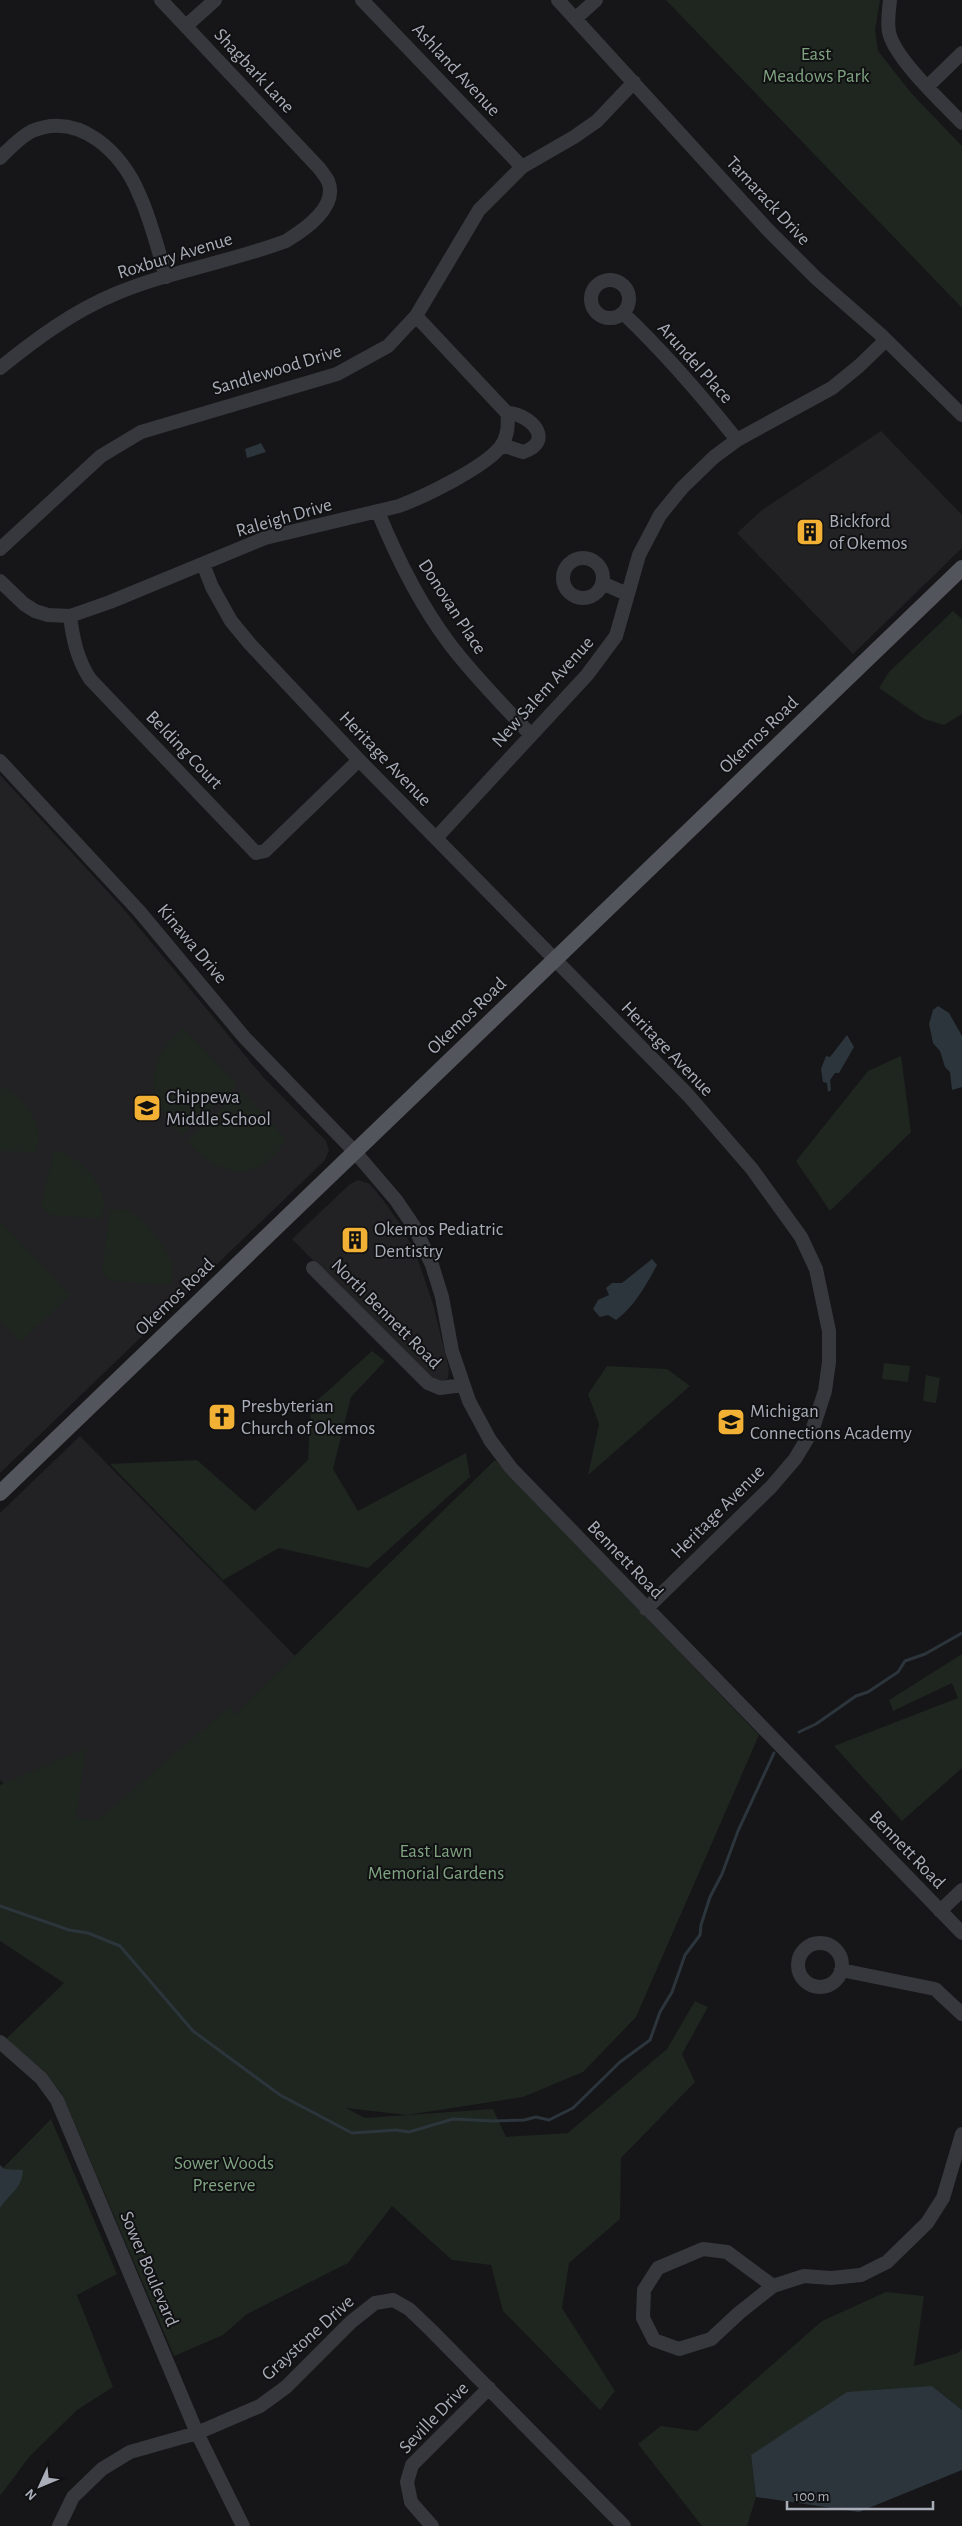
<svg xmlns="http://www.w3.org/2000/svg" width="962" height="2526" font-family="'Alegreya Sans',sans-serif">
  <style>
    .built { fill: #222225 }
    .green { fill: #1e261f }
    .water { fill: #2c353c }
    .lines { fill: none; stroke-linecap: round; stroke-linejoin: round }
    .stream { stroke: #2c353c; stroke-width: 3 }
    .minor { stroke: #37383d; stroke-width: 14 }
    .major { stroke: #53555c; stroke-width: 16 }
    .labels { text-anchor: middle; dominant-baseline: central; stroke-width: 4; stroke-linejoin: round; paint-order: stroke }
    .park-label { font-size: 19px; fill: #7fa381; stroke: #111113 }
    .street-label { font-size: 19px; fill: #a8adb8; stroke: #111113 }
    .poi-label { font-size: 19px; fill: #a8adb8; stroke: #111113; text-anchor: start }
  </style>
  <rect width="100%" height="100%" fill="#161618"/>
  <!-- built -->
  <path class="built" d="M881,431l81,84v33l-109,106 -116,-121 25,-23z
    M0,775l121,131 143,172 62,63 3,9 -4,10 -325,313z
    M358,1180l12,4 13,16 19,27 15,30 16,47 16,65 -1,9 -5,4h-7l-19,-16 -125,-127 58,-55z
    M80,1436l215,220 -213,208 -82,-84v-267z"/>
  <!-- green -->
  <path class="green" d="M666,0h214l-5,30 3,21 34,43 50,52v162z
    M953,611l9,8v95l-18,11 -20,-6 -45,-31 10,-16z
    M183,1028l52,54v6l-54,47c-35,-38 -38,-72 2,-107z
    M901,1056l10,76 -81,79 -34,-50 72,-90z
    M0,1086c24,10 46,39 36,66l-36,-1z
    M238,1093h6l42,46c-26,46 -68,39 -99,2z
    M54,1150c23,5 48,28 50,54 1,4 -2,11 -3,15l-51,-4 -9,-9z
    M110,1209l16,1 18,11 18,23 11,20 -2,21 -60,-4 -9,-9z
    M2,1223l68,72 -49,47 -21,-22v-95z
    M372,1351l13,10 -34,36 -18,72 25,42 108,-58 4,24 -102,91 -89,-20 -56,32 -113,-116 87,-4 58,51 53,-51 3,-54z
    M884,1363l26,3 -2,16 -26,-3z
    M607,1366l60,3 23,17 -102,89 11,-51 -11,-30z
    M926,1375l14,3 -4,25 -13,-2z
    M495,1460l264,275 -123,282 -53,55 -60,25 -116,18 -61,-7 19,10 128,-9 13,28 62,-4 99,-84 28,-48 13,6 -26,47 13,28 -74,76 -1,61 -51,44 -7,45 53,83 -15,19 -97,-99 -12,-46 -39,-5 -60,-54 -44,57 -101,51 -24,21 -49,21 -112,-262 -19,-24 -37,-31 58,-56 -64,-42v-156l86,-37 -10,70 22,2 132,-114 4,9z
    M962,1654v114l-60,53 -68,-75 124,-48 -6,-15 -59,28 -4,-11z
    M51,2119l66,155 -40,21 36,92 -36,23 -47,46 -30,40v-325z
    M886,2292l38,4 -10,70 44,-13 4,-4v61l-30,-24 -181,69 5,42 -9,29h-45l-64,-82 23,-18 36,5 125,-110z"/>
  <!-- water -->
  <path class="water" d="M261,443l5,9 -19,6 -2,-9z
    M938,1006l11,7 13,23v51l-10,3 -2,-18 -5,-5 -5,-16 -7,-8 -4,-19 4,-14z
    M847,1035l7,12 -15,26h-4l-5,7 1,10 -3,2 -1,-9 -4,-1 -2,-13 5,-13 4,1z
    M652,1259l5,6c-11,20 -22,41 -41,55l-8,-5 -8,2 -7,-8 5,-9 11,-5 -3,-7 6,-5h10z
    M0,2165l4,4 19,1c-1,19 -14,24 -23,38z
    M932,2386l30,24v60l-103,42 -103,-15 -5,-42 96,-63z"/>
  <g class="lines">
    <!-- stream -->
    <path class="stream" d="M799,1732l17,-8 40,-28 12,-4 30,-20 7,-11 20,-7 37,-21
      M0,1906l69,24 19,3 32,13 73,85 87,64 72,38 44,-3 13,2 44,-13 40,2 31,-1 12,-3 13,3 24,-12 47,-46 30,-22 10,-28 12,-20 13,-37 15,-20 1,-10 9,-28 12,-23 16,-43 36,-78"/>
    <!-- minor -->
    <path class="minor" d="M362,0l160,167
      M558,0l210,230 48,48 65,57 81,80
      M890,0c-1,10 -3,22 -1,32 5,26 54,71 73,91
      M576,18l20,-18
      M186,26l29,-26
      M927,87l35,-34
      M0,158c9,-9 20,-21 32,-27 48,-20 90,22 107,63 12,26 19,55 27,83
      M591 299a19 19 0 1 1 38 0a19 19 0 1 1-38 0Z
      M623,313c41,39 79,83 114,127
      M0,368c36,-29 72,-56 115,-74 55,-23 115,-32 171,-53 18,-11 53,-34 42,-60 -2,-4 -6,-9 -9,-13l-158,-168
      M502,445l21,7c32,-10 9,-38 -16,-39
      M378,512c19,46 41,91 71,131 24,32 53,61 81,91
      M0,549l101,-93 40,-24 196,-58 51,-28 28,-30 63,-106 43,-43 52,-30 23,-16 37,-39
      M563 578a20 20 0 1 1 40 0a20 20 0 1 1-40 0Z
      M203,564l9,23 19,34 19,23 109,116 329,335 64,74 49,68 15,32 13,62v31l-4,29 -13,40 -17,28 -24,28 -125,122
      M0,581l24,23 11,7 13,4 22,1 40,-14 155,-64 134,-32c24,-9 87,-39 102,-60 7,-10 8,-20 6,-33l-91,-97
      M602,583l25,11
      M70,616c3,23 7,43 20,63l166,174 9,-2 94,-91
      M0,761l139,150 105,126 111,115 41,48 19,28 17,37 10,32 10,54 17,50 21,39 21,28 451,465
      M436,838l151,-163 29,-39 23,-81 21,-40 22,-27 32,-31 23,-17 95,-52 27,-22 27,-26
      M313,1268l115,115 12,5 23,-3
      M940,1911l22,-21
      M798 1965a22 22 0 1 1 44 0a22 22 0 1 1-44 0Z
      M841,1970l94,19 27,25
      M0,2042l41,36 16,22 140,333 46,93
      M773,2286l-46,-34 -24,-3 -45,19 -14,22 -1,28 11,22 25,9 32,-10 28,-26 34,-27 31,-10 27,2 30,-3 26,-13 40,-39 16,-25 19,-64
      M59,2526l14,-29 29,-28 28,-17 67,-19 63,-27 26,-19 65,-65 24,-19 18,-3 16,9 22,21 193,196
      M432,2526l-21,-24 -4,-20 5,-17 77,-77"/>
    <!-- major -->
    <path class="major" d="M0,1493l962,-925"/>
  </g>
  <!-- icons -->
  <defs>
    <symbol id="building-square" viewBox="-11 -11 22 22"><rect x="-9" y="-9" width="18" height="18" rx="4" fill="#f2b134" stroke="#111113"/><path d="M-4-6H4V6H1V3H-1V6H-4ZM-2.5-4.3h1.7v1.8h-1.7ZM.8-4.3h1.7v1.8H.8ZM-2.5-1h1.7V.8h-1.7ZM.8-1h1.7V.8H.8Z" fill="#111"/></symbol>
    <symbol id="school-square" viewBox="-11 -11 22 22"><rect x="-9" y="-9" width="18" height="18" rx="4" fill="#f2b134" stroke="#111113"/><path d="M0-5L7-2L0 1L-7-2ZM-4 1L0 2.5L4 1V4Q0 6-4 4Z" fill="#111"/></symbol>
    <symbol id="church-square" viewBox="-11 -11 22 22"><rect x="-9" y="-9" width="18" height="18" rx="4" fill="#f2b134" stroke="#111113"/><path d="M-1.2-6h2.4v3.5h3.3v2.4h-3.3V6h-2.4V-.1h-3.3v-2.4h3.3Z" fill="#111"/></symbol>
  </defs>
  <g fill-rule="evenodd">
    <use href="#building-square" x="794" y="516" width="32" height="32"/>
    <use href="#school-square" x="131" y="1092" width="32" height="32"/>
    <use href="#building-square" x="339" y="1224" width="32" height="32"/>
    <use href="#church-square" x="206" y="1401" width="32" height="32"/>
    <use href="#school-square" x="715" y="1406" width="32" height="32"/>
  </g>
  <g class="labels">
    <!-- park labels -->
    <g class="park-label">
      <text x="816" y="54">East<tspan x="816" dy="22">Meadows Park</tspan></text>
      <text x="436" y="1851">East Lawn<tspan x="436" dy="22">Memorial Gardens</tspan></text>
      <text x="224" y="2163">Sower Woods<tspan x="224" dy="22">Preserve</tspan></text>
    </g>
    <!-- street labels -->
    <g class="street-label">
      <text transform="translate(456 70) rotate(47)">Ashland Avenue</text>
      <text transform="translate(254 71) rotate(47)">Shagbark Lane</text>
      <text transform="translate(768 201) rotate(47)">Tamarack Drive</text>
      <text transform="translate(175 256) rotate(-17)">Roxbury Avenue</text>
      <text transform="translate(695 363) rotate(48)">Arundel Place</text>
      <text transform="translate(277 370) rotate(-17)">Sandlewood Drive</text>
      <text transform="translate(284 518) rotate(-16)">Raleigh Drive</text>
      <text transform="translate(452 607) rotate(57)">Donovan Place</text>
      <text transform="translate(543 692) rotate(-48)">New Salem Avenue</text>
      <text transform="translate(759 735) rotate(-44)">Okemos Road</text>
      <text transform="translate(184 750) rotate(46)">Belding Court</text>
      <text transform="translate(385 759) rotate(46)">Heritage Avenue</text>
      <text transform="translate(192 944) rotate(50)">Kinawa Drive</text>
      <text transform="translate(467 1016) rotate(-44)">Okemos Road</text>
      <text transform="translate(667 1049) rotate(46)">Heritage Avenue</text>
      <text transform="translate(175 1297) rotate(-44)">Okemos Road</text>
      <text transform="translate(386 1314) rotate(45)">North Bennett Road</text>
      <text transform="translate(718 1512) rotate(-45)">Heritage Avenue</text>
      <text transform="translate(625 1560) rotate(46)">Bennett Road</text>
      <text transform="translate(907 1850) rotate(46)">Bennett Road</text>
      <text transform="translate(149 2269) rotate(67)">Sower Boulevard</text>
      <text transform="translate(308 2338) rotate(-42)">Graystone Drive</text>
      <text transform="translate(434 2418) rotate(-46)">Seville Drive</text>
    </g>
    <!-- poi labels -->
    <g class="poi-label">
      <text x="829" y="521">Bickford<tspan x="829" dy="22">of Okemos</tspan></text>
      <text x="166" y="1097">Chippewa<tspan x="166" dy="22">Middle School</tspan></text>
      <text x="374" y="1229">Okemos Pediatric<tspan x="374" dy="22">Dentistry</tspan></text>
      <text x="241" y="1406">Presbyterian<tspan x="241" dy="22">Church of Okemos</tspan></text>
      <text x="750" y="1411">Michigan<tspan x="750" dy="22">Connections Academy</tspan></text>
    </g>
  </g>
  <!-- north arrow -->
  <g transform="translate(40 2486) rotate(226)" stroke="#111113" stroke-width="4" paint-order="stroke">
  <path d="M0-4L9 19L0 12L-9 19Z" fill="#a8adb8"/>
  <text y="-8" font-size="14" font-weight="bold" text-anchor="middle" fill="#a8adb8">N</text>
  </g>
  <!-- scale -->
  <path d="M787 2501v8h146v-8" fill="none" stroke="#a8adb8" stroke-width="2.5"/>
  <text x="794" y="2501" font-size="15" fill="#a8adb8" stroke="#111113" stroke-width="4" paint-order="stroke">100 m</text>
</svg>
